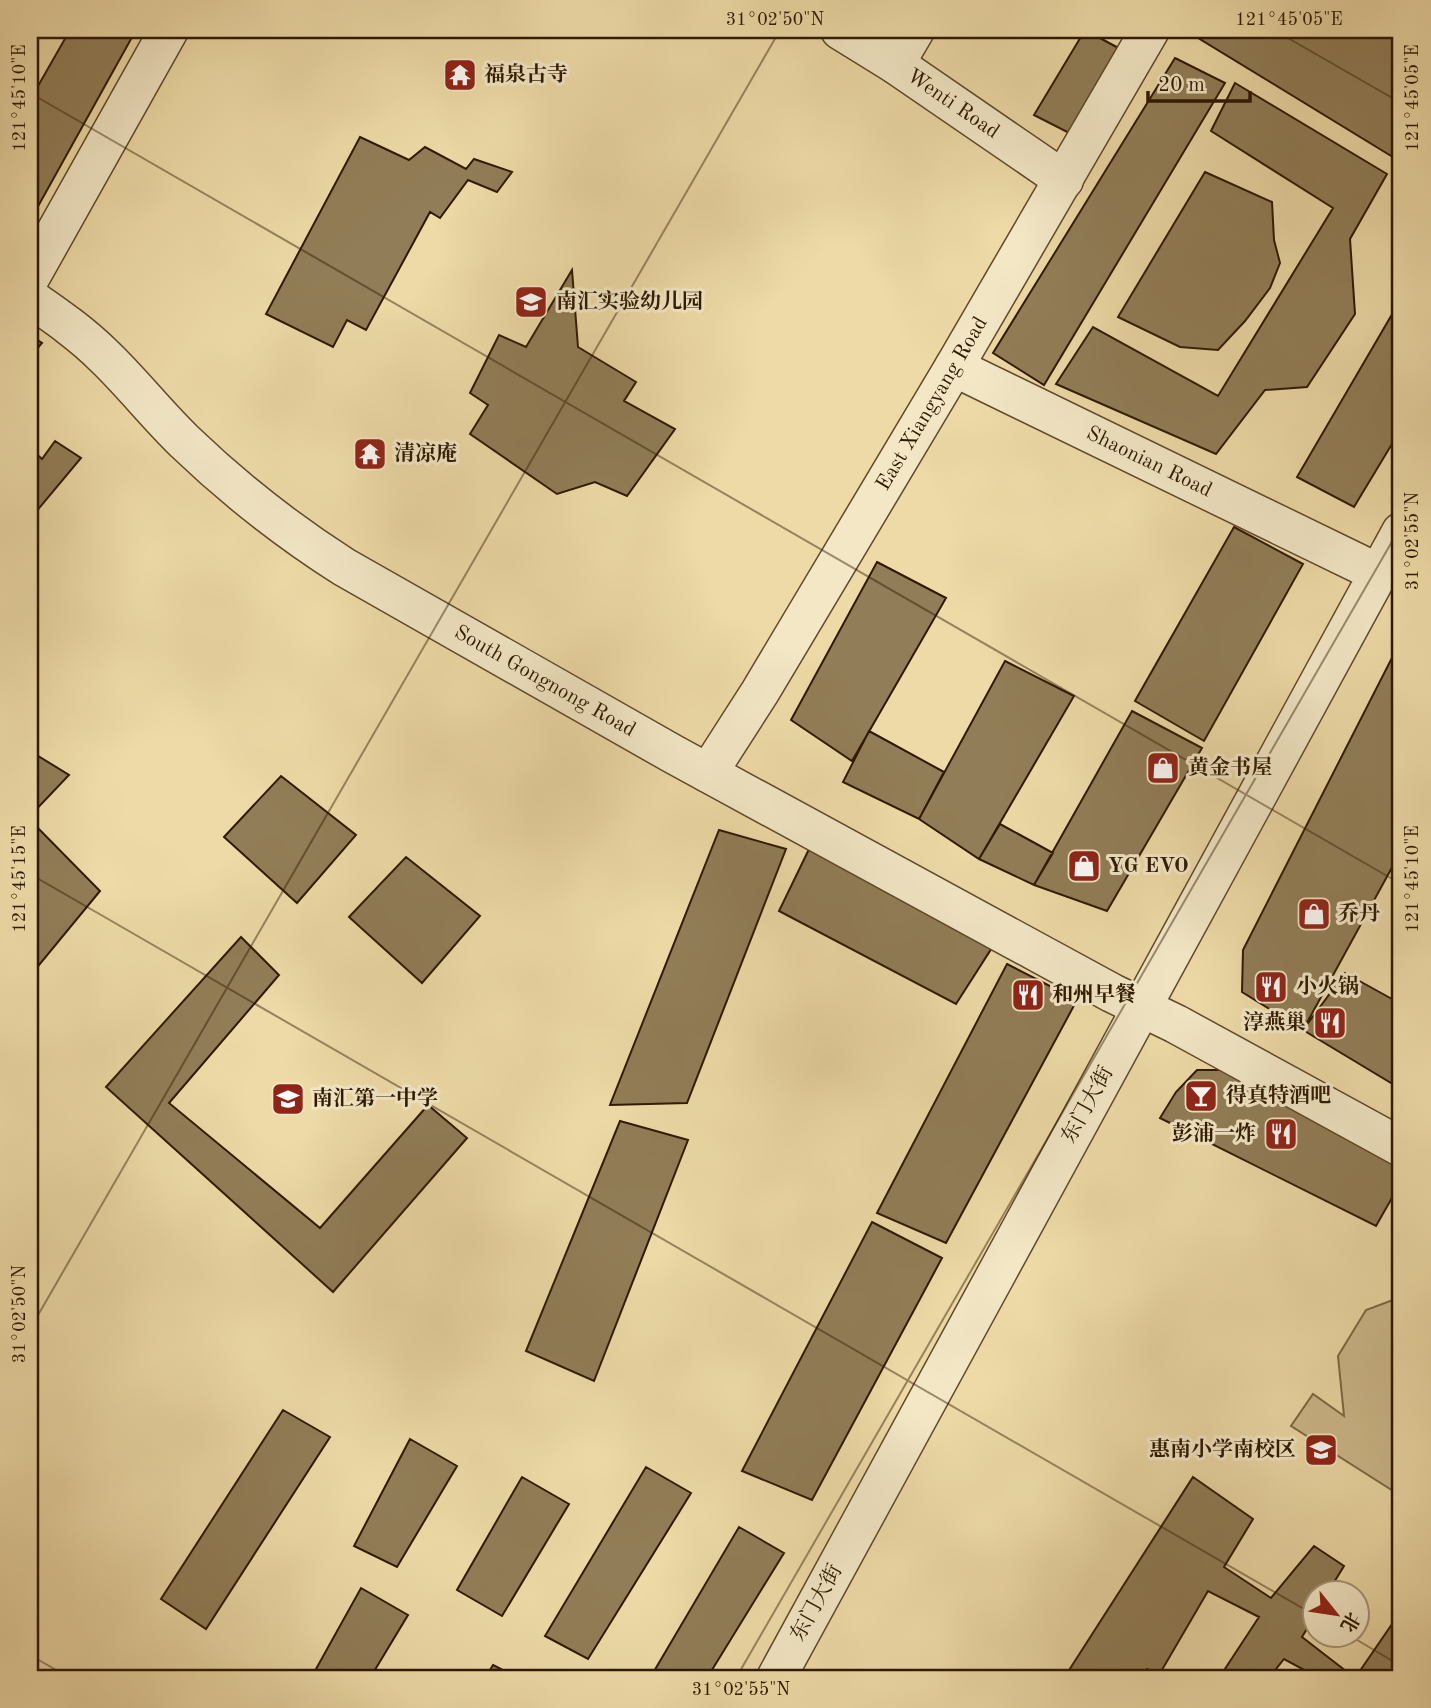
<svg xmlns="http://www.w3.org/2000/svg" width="1431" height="1708" font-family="'Old Standard TT','Noto Serif SC',serif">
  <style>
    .green { fill: #cdb98b; stroke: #7e6946; stroke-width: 2 }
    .building { fill: #917d57; stroke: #2e1900; stroke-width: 2 }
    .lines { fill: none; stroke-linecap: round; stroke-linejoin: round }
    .minor-casing { stroke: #5e492a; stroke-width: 41 }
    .minor { stroke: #f3e7c6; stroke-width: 38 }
    .ticks { fill: none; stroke: #2e1900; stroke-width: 2; stroke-opacity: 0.45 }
    .labels { text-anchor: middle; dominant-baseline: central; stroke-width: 6; stroke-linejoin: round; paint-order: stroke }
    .poi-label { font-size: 21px; font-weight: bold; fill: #2e1900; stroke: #f3e7c6; text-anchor: start }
    .street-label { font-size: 21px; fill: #2e1900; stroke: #f3e7c6 }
    .neatline { fill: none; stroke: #2e1900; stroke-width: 2.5 }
    .ticks-label { font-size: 18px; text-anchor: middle; fill: #2e1900 }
  </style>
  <rect width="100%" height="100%" fill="#eddaa7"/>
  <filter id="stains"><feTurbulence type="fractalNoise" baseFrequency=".00286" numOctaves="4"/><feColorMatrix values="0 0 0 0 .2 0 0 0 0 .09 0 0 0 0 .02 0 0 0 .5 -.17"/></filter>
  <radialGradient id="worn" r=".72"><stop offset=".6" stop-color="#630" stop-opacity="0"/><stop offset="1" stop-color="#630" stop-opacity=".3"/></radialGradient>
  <!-- green -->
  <path class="green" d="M1401,1297v199l-110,-70 22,-32 31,22 -6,-60 28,-46z"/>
  <!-- building -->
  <path class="building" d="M70,30h66l-105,189 -1,-119z
    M1085,30l39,21 -51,84 -39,-20z
    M1185,30h216v132z
    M1175,58l50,25 -181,302 -51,-32z
    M1235,83l152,91 -37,65 5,75 -48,73 -42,3 -49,64 -160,-70 37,-57 125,69 115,-188 -122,-77z
    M360,137l49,23 16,-13 41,22 8,-10 38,13 -15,20 -29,-12 -28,38 -10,-6 -64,118 -19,-10 -14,27 -67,-33z
    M1205,172l67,30 2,38 6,23 -10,25 -25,33 -27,29 -38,-3 -62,-30z
    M572,270l6,77 58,35 -12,19 51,28 -48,67 -32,-14 -38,12 -87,-60 18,-29 -18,-12 29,-58 27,12z
    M1401,299v130l-47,78 -57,-30z
    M30,335l12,8 -12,14z
    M55,441l26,17 -51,61v-71l12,11z
    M1234,527l69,37 -99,177 -69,-40z
    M877,562l69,36 -94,163 -61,-41z
    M1399,644l2,1v206l-98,179 -61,-38 1,-42z
    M1005,661l69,35 -95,163 -60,-40z
    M1132,711l70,37 -95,163 -73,-26z
    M869,731l75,41 -25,47 -76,-37z
    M35,754l34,21 -39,41v-57z
    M281,776l75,59 -59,68 -73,-66z
    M30,820l70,71 -70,85z
    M1000,824l53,29 -19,32 -55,-26z
    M719,830l67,19 -99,254 -77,2z
    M812,843l183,100 -39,61 -177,-93z
    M406,857l74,59 -58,67 -73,-66z
    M241,937l38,38 -110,128 151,125 108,-123 39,33 -134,154 -227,-205z
    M1007,964l70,36 -131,243 -69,-30z
    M1345,973l56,31v85l-98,-59z
    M1197,1070h33l171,94v18l-25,44 -216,-108 16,-26z
    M620,1121l68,19 -94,241 -68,-30z
    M872,1222l70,36 -130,242 -70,-29z
    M283,1410l47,27 -124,192 -45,-30z
    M410,1439l47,27 -60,101 -43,-21z
    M646,1467l45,26 -103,166 -43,-23z
    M522,1477l47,27 -67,112 -45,-26z
    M1193,1477l60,42 -29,48 47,31 43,-52 30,20 -16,26h-12v22l-14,23 53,41 46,-67v67h-82l-35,-19 -15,19h-50l40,-61 -51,-26 -49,84 -12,-6 -6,9h-77z
    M739,1527l45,26 -77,125h-57z
    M361,1588l47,27 -38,63h-59z
    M493,1665l26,13h-34z"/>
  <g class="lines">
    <defs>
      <g id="minor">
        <path id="s1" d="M840,30l55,34 169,116"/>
        <path d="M895,64l20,-34"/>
        <path d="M30,278l139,-248"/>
        <path id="s2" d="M30,298c26,18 52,36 75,59 28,27 52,58 80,85 50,48 101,88 159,125l329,187 439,239 64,31 225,123"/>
        <path id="s3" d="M954,367l424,206"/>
        <path id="s4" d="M708,773l52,-81 194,-325 196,-337"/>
        <path d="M776,1678l625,-1146"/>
      </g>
    </defs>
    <!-- minor casing -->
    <use href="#minor" class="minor-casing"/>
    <!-- minor -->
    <use href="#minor" class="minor"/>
  </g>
  <!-- ticks -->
  <path class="ticks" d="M1274,30l127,73M30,93l1371,791M30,874l1286,742M30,1329l750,-1299M1347,1634l54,32M30,1655l40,23M736,1678l665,-1152"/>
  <!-- icons -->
  <defs>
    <symbol id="temple-square" viewBox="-11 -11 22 22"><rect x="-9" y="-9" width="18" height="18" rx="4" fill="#8f2418" stroke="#f3e7c6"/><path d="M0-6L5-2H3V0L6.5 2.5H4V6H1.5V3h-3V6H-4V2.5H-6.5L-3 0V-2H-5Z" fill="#fff"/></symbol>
    <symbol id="school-square" viewBox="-11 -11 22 22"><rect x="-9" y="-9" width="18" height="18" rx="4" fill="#8f2418" stroke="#f3e7c6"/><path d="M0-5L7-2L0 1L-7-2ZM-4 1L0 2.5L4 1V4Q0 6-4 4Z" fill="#fff"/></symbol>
    <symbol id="shop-square" viewBox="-11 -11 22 22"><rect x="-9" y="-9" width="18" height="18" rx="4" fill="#8f2418" stroke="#f3e7c6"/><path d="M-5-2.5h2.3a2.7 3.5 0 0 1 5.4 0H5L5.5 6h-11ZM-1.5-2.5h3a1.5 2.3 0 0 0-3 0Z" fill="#fff"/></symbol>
    <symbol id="restaurant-square" viewBox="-11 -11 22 22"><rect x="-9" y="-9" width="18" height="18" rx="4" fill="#8f2418" stroke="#f3e7c6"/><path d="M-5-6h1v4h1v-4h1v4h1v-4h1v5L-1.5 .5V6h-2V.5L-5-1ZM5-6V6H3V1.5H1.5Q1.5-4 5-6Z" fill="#fff"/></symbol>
    <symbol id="bar-square" viewBox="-11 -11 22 22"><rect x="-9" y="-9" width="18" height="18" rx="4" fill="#8f2418" stroke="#f3e7c6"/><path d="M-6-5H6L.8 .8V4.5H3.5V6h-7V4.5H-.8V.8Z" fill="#fff"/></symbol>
  </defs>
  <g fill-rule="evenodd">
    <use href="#temple-square" x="441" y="56" width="38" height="38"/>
    <use href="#school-square" x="512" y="283" width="38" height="38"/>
    <use href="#temple-square" x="351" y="435" width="38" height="38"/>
    <use href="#shop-square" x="1144" y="749" width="38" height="38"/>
    <use href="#shop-square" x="1065" y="847" width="38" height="38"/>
    <use href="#shop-square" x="1295" y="895" width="38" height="38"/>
    <use href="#restaurant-square" x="1252" y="968" width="38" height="38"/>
    <use href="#restaurant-square" x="1009" y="976" width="38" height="38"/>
    <use href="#restaurant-square" x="1311" y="1004" width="38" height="38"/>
    <use href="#bar-square" x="1182" y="1077" width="38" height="38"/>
    <use href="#school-square" x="269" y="1080" width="38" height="38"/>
    <use href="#restaurant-square" x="1262" y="1115" width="38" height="38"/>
    <use href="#school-square" x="1302" y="1431" width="38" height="38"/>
  </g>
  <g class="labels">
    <!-- poi labels -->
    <g class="poi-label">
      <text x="484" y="75">福泉古寺</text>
      <text x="556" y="302">南汇实验幼儿园</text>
      <text x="394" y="454">清凉庵</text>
      <text x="1188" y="768">黄金书屋</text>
      <text x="1108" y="866">YG EVO</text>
      <text x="1338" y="914">乔丹</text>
      <text x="1296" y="987">小火锅</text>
      <text x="1052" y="995">和州早餐</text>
      <text x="1306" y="1023" text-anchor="end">淳燕巢</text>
      <text x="1226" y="1096">得真特酒吧</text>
      <text x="312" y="1099">南汇第一中学</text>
      <text x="1256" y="1134" text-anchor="end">彭浦一炸</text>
      <text x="1296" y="1450" text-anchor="end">惠南小学南校区</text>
    </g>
    <!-- street labels -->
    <g class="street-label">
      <text stroke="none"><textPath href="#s1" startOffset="135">Wenti Road</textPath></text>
      <text stroke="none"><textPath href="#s4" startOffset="432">East Xiangyang Road</textPath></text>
      <text stroke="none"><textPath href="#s3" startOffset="217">Shaonian Road</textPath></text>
      <text stroke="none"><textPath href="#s2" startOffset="646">South Gongnong Road</textPath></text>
      <text transform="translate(1088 1105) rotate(-61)">东门大街</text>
      <text transform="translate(817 1603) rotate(-61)">东门大街</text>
    </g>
  </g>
  <!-- margin -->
  <rect width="1431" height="1708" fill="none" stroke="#eddaa7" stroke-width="77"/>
  <!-- north arrow -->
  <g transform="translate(1336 1614) rotate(120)"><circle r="33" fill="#f3e7c6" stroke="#a49577" stroke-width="2"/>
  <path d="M0-5L12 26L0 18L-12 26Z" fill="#8f2418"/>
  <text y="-10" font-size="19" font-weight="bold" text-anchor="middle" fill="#2e1900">北</text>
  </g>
  <!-- scale -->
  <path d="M1148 91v10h102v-10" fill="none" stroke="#2e1900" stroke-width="3.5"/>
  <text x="1158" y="91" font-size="21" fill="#2e1900" stroke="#f3e7c6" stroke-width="5" paint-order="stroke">20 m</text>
  <rect x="38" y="38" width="1354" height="1632" class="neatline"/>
  <g class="ticks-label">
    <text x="775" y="25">31°02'50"N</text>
    <text x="1289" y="25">121°45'05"E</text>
    <text transform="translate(19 98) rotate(-90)" y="6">121°45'10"E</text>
    <text transform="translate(1412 98) rotate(-90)" y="6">121°45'05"E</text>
    <text transform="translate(1412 541) rotate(-90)" y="6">31°02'55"N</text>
    <text transform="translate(19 879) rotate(-90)" y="6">121°45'15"E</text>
    <text transform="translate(1412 879) rotate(-90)" y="6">121°45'10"E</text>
    <text transform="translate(19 1314) rotate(-90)" y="6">31°02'50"N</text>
    <text x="741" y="1695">31°02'55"N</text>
  </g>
  <rect width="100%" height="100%" filter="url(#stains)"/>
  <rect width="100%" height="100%" fill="url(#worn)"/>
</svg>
